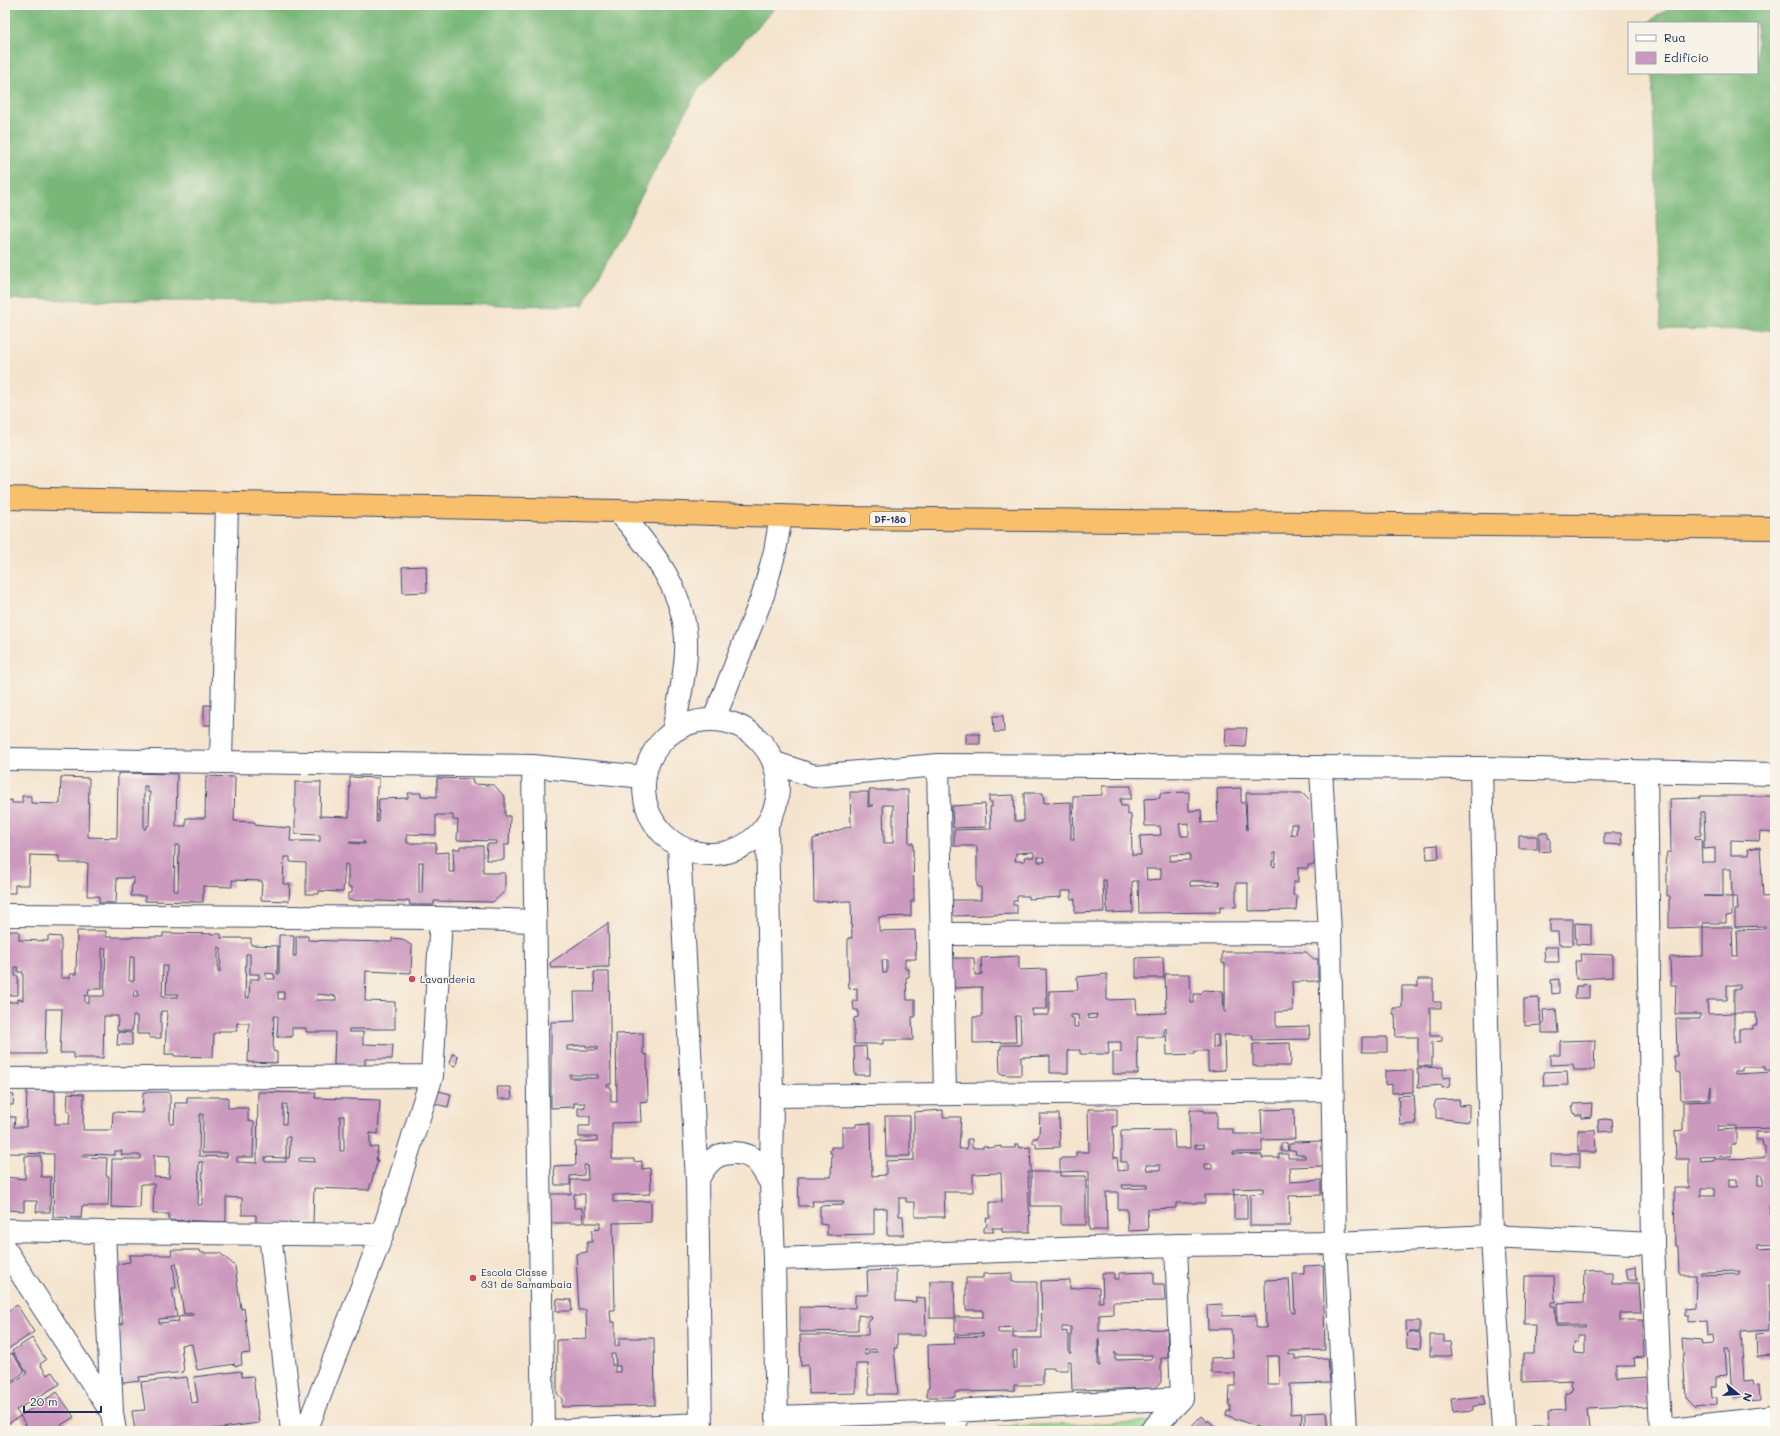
<svg xmlns="http://www.w3.org/2000/svg" width="1780" height="1436" font-family="Mali,sans-serif">
  <style>
    .green { fill: #96d68d; stroke: #588276 }
    .forest { fill: #78b778; stroke: #4a736b }
    .building { fill: #cc99be; fill-rule: evenodd }
    .lines { fill: none; stroke-linecap: round; stroke-linejoin: round }
    .street-casing { stroke: #3c4a6f; stroke-width: 24 }
    .highway-casing { stroke: #3c4a6f; stroke-width: 24 }
    .street { stroke: #fff; stroke-width: 22 }
    .highway { stroke: #f8bf6c; stroke-width: 22 }
    .poi-dot { fill: #d1495b; stroke: #f7f3e8; stroke-width: 1.5 }
    .labels { text-anchor: middle; dominant-baseline: central; stroke-width: 3; stroke-linejoin: round; paint-order: stroke }
    .shield { fill: #f7f3e8; stroke: #5d6a87; stroke-width: 1 }
    .shield-label { font-size: 9px; font-weight: bold; fill: #1b2f5e }
    .poi-label { font-size: 10px; fill: #1b2f5e; stroke: #f7f3e8; text-anchor: start }
  </style>
  <rect width="100%" height="100%" fill="#f7f3e8"/>
  <filter id="ink" filterUnits="userSpaceOnUse"><feTurbulence type="fractalNoise" baseFrequency=".025" numOctaves="2"/><feDisplacementMap in="SourceGraphic" scale="8" xChannelSelector="R" yChannelSelector="G"/><feConvolveMatrix kernelMatrix="1 2 1 2 8 2 1 2 1" color-interpolation-filters="sRGB"/></filter>
  <filter id="wash" filterUnits="userSpaceOnUse"><feTurbulence type="fractalNoise" baseFrequency=".012" numOctaves="4" result="noise"/><feDisplacementMap in="SourceGraphic" scale="16" xChannelSelector="R" yChannelSelector="G"/><feGaussianBlur stdDeviation="0.9" result="paint"/><feColorMatrix in="noise" values="0 0 0 0 0 0 0 0 0 0 0 0 0 0 0 0 0 1.4 0 .05"/><feComposite in="paint" operator="in"/></filter>
  <g filter="url(#wash)">
    <rect width="100%" height="100%" fill="#f5e4cd"/>
    <!-- green -->
    <path class="green" d="M1154,1422l-10,9h-145v-5z"/>
    <!-- forest -->
    <path class="forest" d="M5,5h773l-81,86 -114,215 -578,-7z
      M1673,5h102v325l-114,-1 -9,-256h105v-50h-107v-2z"/>
    <g id="blocks">
      <!-- building -->
      <path class="building" d="M426,566l1,26 -24,1 -1,-26z
        M204,705h8l1,20h-9z
        M993,716h10l1,16h-10z
        M1226,728h21l-2,19 -20,-1z
        M966,734h14v10h-14z
        M118,773l59,1 -1,52h10v-8h19l1,-42 29,1 -1,44 21,1v3l8,1 28,2 -1,13h30v-6l-25,-1v-52h26l-1,34 29,1 1,-40 29,1v9h-2l-1,35h2l1,-23 29,-1v-5h13v3l16,1v-19l35,1 1,5 21,1 11,12v19h5l-1,29h-5v15h-18l1,-16h10v-3l-40,-1 1,-20h-5v-5h-17v20l-29,-1v9h29v10l13,-1v20h5l-1,-23h7v-3h23v27h22v18l-12,11 -59,-1v4h-24l-1,-5h-3v2l-58,-2v-7h4v-6h-4v-23h-3l-2,28 -24,-1v3h-13v-31l-16,-1v-5h-6l-1,27h7l-1,17 -28,-1 1,-19 -30,-1v7l-29,-1v16l-58,-1v-5h-14l1,-12h2v-6h-17l-1,25h-17v-7h-12l1,-33h-29v-7l-29,-1 -1,30h-14v8h-10v-92l7,-1v3h10v-7h9v7l29,1 1,-27 28,1 -1,59 29,1zM144,786h3v6h3l-1,34h-2l-1,3h-2zM349,842h16v2l-16,-1zM175,845h4l-1,46h-4zM419,862h4l-1,31h-3z
        M1102,786h29v13h-11l1,7h6v8l4,1 1,40h9l-1,-19 21,-1 -1,-9h-15l-1,-27 16,-1v-5l29,-1v19l12,-1 1,13 16,-1 -1,-33 24,-1v15h4l2,27 -1,-37h56l11,11 2,49 -1,12h-6v3h-10v14h-4l-1,13 4,1 -1,14 -48,1v-28h-12v24l-16,-1v6l-81,1 -1,-32h-6l1,31 -26,1 -1,-33h-3l1,32 -29,1v-14h-4v-8h-10v6l-32,2v-3h-12v5h-4v4h4v9l-62,2 -4,-4v-12h30v-13h-3l-1,-3v-38h-23v-16l37,-1 -1,-22h2v-5h-3v-6l25,-1 1,26h9v-28h19l1,10 27,-1v37h3l-1,-43 29,-1zM1189,823v13h-8l-2,-12zM1291,824h6l-1,10 -5,1zM1034,852v5h-10l1,4h-10l1,-8zM1273,853h3l-1,14 -3,-1zM1190,854v6l-20,1v-6zM1038,857h6l1,5h-7zM1146,869h15v10l-14,1zM1190,881h29l1,4 -30,1z
        M869,790h39l1,53h4l1,58h-3v15l-32,1v14l36,-1 1,29h-11v10h4v8h-3l1,23h8v17h-3l1,23h-30v4h-29v-26l4,-1v-7h-4l-1,-9h4v-13l-8,1 -1,-29v-22h4l-1,-37 -37,1 -1,-63 38,-13 -1,-34h18v15l5,-1 1,-1h-5zM883,805h10v38h-9zM882,960h5v13h-4z
        M1700,796h75v37l-15,-1 -1,9 -28,-1v15h18l-1,-6 12,-2 3,50 12,-1v174h-10v-3h-23v4h-7v3l40,-2v56l-39,1v-3h-19v4l19,-1v15h-5v12l-31,1 1,5 13,-1v-2l51,-1v-11h-2l-1,-7h-6v-8h19v112l-17,1v4l17,-1v38h-7l2,44 -29,2 3,48 9,-1 1,5 6,-1 1,17 -15,1v-5l-14,1 -3,-48h-4l2,25 -11,1v10h-5l1,12h5v8l-23,2 -8,-8 -4,-61 20,2 1,5 11,-1 -1,-8 -6,1 -1,-16 -17,1v-6h-4v-7l10,-1 1,-33h-17l-1,-29h-3l-1,-58h15v-29h-13l-1,-28 8,-1v-28l28,-1v-15l-2,13 -28,1 -1,-27 -4,-1 -2,-14v-2h3l-1,-37h24v-5h-25l1,-29h-5l-1,-28 33,-1v-29h29l1,29h5l-1,-26 28,-1v-3l-30,1v-17h3l-1,-13h-5l-1,-28h-8v27h-20l29,1v18l-6,1v7h-23v4l-34,1v-29h1v-3h-3v-30l-2,-2 2,-12h4l-1,-53 30,-1zM1701,812h3l1,29h-2v8l12,-1v14h-13l-1,-24 -6,1v-3l6,-1zM1727,985h13v4h-6v24h22l1,12h-4v4h-14v13h-5v-29l-26,1 -1,-14h20zM1758,1175h4v11h-4zM1729,1179h8v8h-8zM1701,1188h13v8h-13zM1769,1204h4v9h-4zM1740,1271l-1,3 -38,1v-3z
        M985,804l1,23 -33,1 -1,-22z
        M1539,833h9v5h2v13l-11,1z
        M1604,833h17l1,12 -18,-1z
        M1519,836h18v13h-18z
        M1438,845l1,13 -12,1 -1,-13z
        M1550,919h23v26h-14l-1,-13h-8z
        M608,923l1,44 -58,1 -1,-5z
        M1575,923l16,1v21l-15,-1z
        M5,931h14v9l29,1v-5l13,1v41h9v-4h6l1,-43h29v6h57v-4l58,1v4h30v7l27,1 -1,28h2v-39h15l-1,21h3v-20h12v4l29,1 55,1v-4l10,1 10,7 -1,27 -45,-2 -1,30 30,1v27h-46v3h14v12l30,1 -1,14h-27v7l-31,-1 1,-33h-29v-4h-14v9h-15l1,-21h-4l-1,35 4,1v11l-29,-1 1,-39h-12v8h-18v2h-5l-1,23 -2,1 -37,-1v-2h-9l2,-43h-6v27h-12l1,-4h-13v-18h-4l-1,15h-15l1,-15h-14l-1,42h-29v-5h-14l2,-44h-16l-1,45h-40v-52h13v-3l5,1v-28h-5v-5h-3v9h3v19h-13zM218,947l3,1 -1,24h-2zM102,948h4l-2,48h-15v7h-4v-8l3,1 1,-7h13zM246,954h4v20h9v5h-9l-1,19 -4,-1zM130,957h4v24h-5zM163,966h4l-1,28h12v3h-16zM266,973l8,1 1,5h-9zM134,990h4v6h-5zM278,992h6v7h-6zM317,994l19,2v4h-20z
        M1544,947h14l1,15h-14z
        M1222,952h84l8,7h4v22l-26,1 1,29 -17,1v15l33,-1 1,13 -57,1 -1,-5h-28l1,35 -17,1v-20h-13v3l-28,1 -1,-27h-2v9h-27l1,37h-25v-22h8v-10h-13l1,12h-29v-4h-12v23h-18v-17l-29,1v18h-13l-8,-1 -1,-25h2v-4h20l-1,-29h-5l1,26 -43,1v-26h9v-30l-28,1 -2,-28 2,-2h20l1,17 7,-1 -1,-16 38,-2v14l27,-1 1,40h-15v6h17v-24l29,-1 -1,-13 30,-3v26l29,-1 1,15 29,-1 -1,-39h25l1,29h3v-9h6l4,-4 19,1 1,21h3l-2,-3v-46h-3zM1097,1014l-1,4 -7,1 -1,-4zM1070,1015h8l1,12h-5v-9h-4zM1213,1035h5l1,12 -6,1z
        M1580,954l33,1v22l-37,2 -1,-18h6z
        M1163,957l1,21h-28v-20z
        M594,972h15l2,106v6l-4,1v2h4v15h6l-1,-68 27,-1v21l4,1 1,46 -8,1 1,20 -29,1v36h22v3l8,-1v8l8,-1 1,23 -1,3 -37,1v7l38,-1v21l-38,1 2,87h-5l1,12h4v24h4v-8h35l1,67 -93,2v-8l-5,-6v-53l30,-1 -1,-29h-7l-3,-56 11,-2v-10h5v-12l8,-1v-6h-15v-29h-11v14h8l1,15h-35v-29h23v-14h17l-1,-15h-3v10l-14,1v9h-15l-1,-19 22,-1 -1,-23 22,-1v-4h-18v-11h11v-10h-12v-8l7,-1v-4h-11v4l-23,1v-86l24,-1 -1,-29h21zM586,1045v2h11v3h-30v-4zM570,1075h28v3h-28zM611,1354h4l1,12h4v6h-5v-7h-3z
        M1418,979h15v23h8v6h-11v28h12v5l-10,1v24h-14v-29h-22l-1,-23h-2v-6h9v-22h16z
        M1559,979v14l-7,1 -1,-14z
        M1582,984l7,1v13h-14l1,-12h6z
        M1539,998l2,27 -16,1v-5l-1,1v-23z
        M1556,1009l2,24h-16v-9h2l-1,-14z
        M118,1032l14,1v12h-15z
        M1362,1037h25v15h-25z
        M1595,1040l-1,30h-20l-1,-6 -23,1v-10h10v-14z
        M1290,1043l1,17 -1,6h-37v-22z
        M866,1046l1,13h3v16h-15l-1,-28z
        M452,1054l6,2 -2,10 -6,-2z
        M1443,1067v11l8,-1 -2,10 -7,1v-3l-24,2 1,-13h-1l-1,-6z
        M1413,1070v22l-21,1v-9l-7,1v-14z
        M1567,1071l1,14 -24,1 -1,-14z
        M497,1087h14l1,12h-14z
        M27,1090l28,1v33h14l1,-13h-3l1,-18 16,1 -1,36h29l1,-18 29,1 1,-21h27v32h4l1,-21h12v-6h41v11h20v13l6,1 -1,35h-16v5l20,1 1,-71 58,1 -1,5 65,2 -2,34 -8,-1v14h8l-2,13h2l-9,30 -55,-2 -1,35h-57v-8h-14v-17l-16,-1v25l-57,-2v-6h-16l1,-30h-13l-1,24 -29,-1 1,-48h29v-4h-20l1,-4h-7v4l-32,-1 -1,3 25,1 -1,18h3l-1,30h-26l-1,12 -28,-1 1,-63 -46,-1v-7h-3v-52l9,1 -1,10h-4v12h6l-1,10h12zM283,1104h4l-1,20h-3zM200,1114h3l-1,39h25v4l-28,-1zM340,1116h4v35h-4zM286,1137h4v12l-1,9h-3v4h-21v-5l21,1zM154,1155l16,1 -1,22 -15,-1zM299,1158h15l1,4 -16,-1zM199,1162h4l-1,43h-4z
        M434,1090l17,4 -3,13 -17,-4z
        M1414,1095l2,29 -16,1 -2,-29z
        M1459,1099l1,7 9,-1v17l-33,-4v-8l-2,-4 2,-6z
        M1592,1103l-1,14 -7,1h-2v-3h-7l-3,-8h2v-3z
        M1088,1109h29v17l-4,1 1,31 3,-1 1,14 9,-1v-8h-6v-31l53,-1 1,18h15v-38h14v2h13v17h16v5h29l-1,-24 33,-1 1,30 -33,1v12h-29v2l29,1v3h17v-4h9v4h17v-3h-9l-1,-5 -6,1v-7h4l1,-2 28,-1 1,25 -34,1 1,15 31,-2v15l-32,1 1,30h-40v-32l13,-1v-5l-30,1 1,6 13,-1v25h-13v-24h-29v8h-29v5l-29,1 1,21 -20,1 -1,-22h-9v-17h-12l1,38h-18v-59l-29,1v-14h16v-6h13zM1204,1144v4h-9v-3zM1204,1164h8v5h-8zM1146,1165h14v5h-13zM1122,1185h25v3l-24,1z
        M943,1110v7h18l-2,32h8v-10h5v9h11v-2h2l4,2 12,-2v2h14v-4h3l1,4 11,-1 1,25h-3l2,60h-28v-4h-10l2,4h-10v-4l3,-3 -1,-7h4v-16h12l-1,-29 -28,1v18h-29l1,25h-30v-15h-9v-4h-7v18h4l1,19h-17v-27l-13,1v25l-47,1v-10l-7,-1v-18l23,-1 1,-4h-32l1,5h-14l-1,-29h33l1,-24h-2v-3h1v-3h11v-20h14v-3l15,-1 1,53 14,-1v-14l28,-1v-48z
        M1040,1114h19l1,33 -24,1v-5h-3v-5h4l2,-3z
        M885,1116h25v40h-24z
        M1605,1119l7,1 1,11 -14,1 -1,-12z
        M1578,1130h17l1,22h-18z
        M1281,1143h6l1,8h-7z
        M1551,1154h29v13h-29z
        M25,1156h16v21h10l-1,35h-14l1,-11h-13v10l-19,-1v-33l20,2z
        M1031,1172h29v4h26v49h-25v-19h-30z
        M171,1250h29l1,3h19l15,13 6,43 3,-1 6,45 -9,1 1,11 -7,1v-2l-38,6 -5,-26 -11,1 3,27 -45,5 1,4 -17,2 -8,-58 8,-1 -8,-58 2,-2 13,-2 -1,-7h43zM176,1263l8,51 9,-1v2l-15,2 1,4 -20,2v-4l18,-2 -5,-29h4l-3,-24z
        M1323,1265l2,85 -36,1v4h6v4l33,-1 2,25 -40,1 1,30 11,-1 -1,18h-28v-4h-5v4l-42,-16 1,-4h3l1,-5h-2l1,-20h5v-13h-24v-15l22,-1 -2,-28h-23l-1,-24 15,-1 1,12 33,-1v13h10l-1,-48 24,-1 2,31 1,3h3l-2,-39h11v-8zM1267,1356h12l1,29h-13z
        M1636,1266l1,14h-9l-2,-12z
        M896,1270v31l20,1v-5l9,1 1,37h-29v13h-3l4,46h-29l-1,-30h-12v29l-47,1 -1,-29 -7,1 -1,-31h68v-15h3l1,-3 -14,-2v16l-58,1v-25l55,1v-13h13l-1,-24zM876,1349l1,3h-9v3h-3l-1,-5z
        M1604,1270l-1,2h9v11h27l2,30h-21v7h23l1,37 -10,1 1,8h-19v13l32,-2 1,29 -62,3 2,22h-58l1,-6h17l-1,-14 18,-1 -1,-18h6v-2l2,-1 -3,-7h3v-2l-50,2v-28h11l1,-30h-11l1,-48h29l1,26h-4v4h4l1,20h29v-2h-28v-21l27,-1 1,-31zM1578,1335h7v19l-12,-1 1,-10h4z
        M1154,1272v12h10l1,17 -52,1v12l-14,1v16l68,-2 1,29h-7v24l-5,6 -84,2 -1,-29h-3v9h-14v-2h-11v17h-29v6l-59,1v5h-28v-8l2,-1 -1,-43 27,-1 -1,-7 29,-1v-3l-28,2v-17h-25v-37h24l1,36h28v-7h-17v-32h17v-4l29,-1v9h25v50h-24v-5l-15,1v5h15v5h29l-1,-57 29,-1v9l16,-2 13,1v14h4l-1,-29h12v6h5v-6zM1062,1327h9v26h-2v-18h-2v-4l-5,1zM1098,1339h1l1,27h-2zM1017,1350v18h-4v-17zM1115,1352l1,3h36v4l-37,1z
        M1772,1288h3v16h-2z
        M557,1299l14,1 1,11h-16z
        M17,1305l17,27 -29,19v-41l1,3z
        M1406,1321h14v11h-11l11,2v4h1l-1,11 -13,-1z
        M1775,1333v57h-1l-2,-34 -15,1 -1,-23z
        M1430,1335h14v7h6l2,14h-22z
        M32,1338l14,22 -6,4 7,11 5,-3 8,12 -44,26 4,6 -15,10v-38l22,-15 -15,-22z
        M12,1353l12,17 -1,3 -18,12v-28z
        M241,1371l1,6 11,-1 6,47 -62,8 -2,-3 -21,3h-39l-3,-20 13,-1 -4,-28 46,-5 4,26 7,-1 -4,-25z
        M57,1392l17,25 -13,8 3,6h-34l-10,-15z
        M1483,1396l2,9 -12,1v4l-20,2 -2,-13z
        M1326,1412l2,19h-23v-18z
        M1201,1416l6,6 1,-2 12,11h-33z"/>
    </g>
  </g>
  <g filter="url(#ink)">
    <use href="#blocks" fill-opacity="0" stroke="#3c4a6f" stroke-width="1"/>
    <g class="lines">
      <defs>
        <path id="street" d="M618,511c35,40 71,84 68,141 -1,26 -8,53 -13,79
          M714,719l49,-124 12,-44 6,-35
          M644 787a67 67 0 1 1 134 0a67 67 0 1 1-134 0Z
          M5,759l528,7 111,11
          M221,762l6,-259
          M775,763l39,13 124,-11 543,3 294,6
          M938,765l7,328
          M533,766l10,665
          M1481,768l11,468 11,195
          M1321,769l9,164 5,310 10,188
          M1646,772l7,472 8,187
          M767,825l5,271 -1,87 3,76 3,172
          M679,847l18,334 4,250
          M5,915l436,3 94,3
          M942,934l388,-1
          M5,1079l427,-3
          M772,1096l560,-6
          M697,1181c3,-6 7,-13 12,-18 11,-13 36,-13 48,-1 5,5 9,14 14,21
          M5,1230l99,2 278,3
          M104,1232l8,181
          M270,1234l22,197
          M5,1249l107,164 3,18
          M774,1259l402,-14 159,-2 157,-7 161,8
          M955,1411l1,20
          M776,1417l179,-6 227,-13
          M306,1431l76,-196 50,-159 9,-158
          M550,1431l151,-7
          M1151,1431l31,-33 -6,-153
          M1661,1431l114,-13"/>
        <path id="highway" d="M5,498l613,13 224,7 933,10"/>
      </defs>
      <!-- street casing -->
      <use href="#street" class="street-casing"/>
      <!-- highway casing -->
      <use href="#highway" class="highway-casing"/>
      <!-- street -->
      <use href="#street" class="street"/>
      <!-- highway -->
      <use href="#highway" class="highway"/>
    </g>
  </g>
  <!-- markers -->
  <g class="poi-dot">
    <circle cx="412" cy="979" r="4"/>
    <circle cx="473" cy="1278" r="4"/>
  </g>
  <g class="labels">
    <!-- shield labels -->
    <rect class="shield" x="870" y="512" width="40" height="14" rx="3"/>
    <g class="shield-label">
      <text x="890" y="519">DF-180</text>
    </g>
    <!-- poi labels -->
    <g class="poi-label">
      <text x="420" y="979">Lavanderia</text>
      <text x="481" y="1272">Escola Classe<tspan x="481" dy="12">831 de Samambaia</tspan></text>
    </g>
  </g>
  <!-- margin -->
  <rect width="1780" height="1436" fill="none" stroke="#f7f3e8" stroke-width="20"/>
  <!-- legend -->
  <rect x="1628" y="22" width="130" height="52" fill="#f7f3e8" stroke="#9fa5b1"/>
  <rect x="1636" y="35" width="20" height="6" fill="#ffffff" stroke="#9fa5b1"/>
  <text x="1664" y="42" font-size="12" fill="#1b2f5e">Rua</text>
  <rect x="1636" y="52" width="20" height="12" fill="#cc99be" stroke="#9fa5b1"/>
  <text x="1664" y="62" font-size="12" fill="#1b2f5e">Edifício</text>
  <!-- north arrow -->
  <g transform="translate(1738 1394) rotate(108)" stroke="#f7f3e8" stroke-width="3" paint-order="stroke">
  <path d="M0-3L7 15L0 10L-7 15Z" fill="#1b2f5e"/>
  <text y="-6" font-size="11" font-weight="bold" text-anchor="middle" fill="#1b2f5e">N</text>
  </g>
  <!-- scale -->
  <path d="M24 1406v6h77v-6" fill="none" stroke="#1b2f5e" stroke-width="2"/>
  <text x="30" y="1406" font-size="12" fill="#1b2f5e" stroke="#f7f3e8" stroke-width="3" paint-order="stroke">20 m</text>
</svg>
